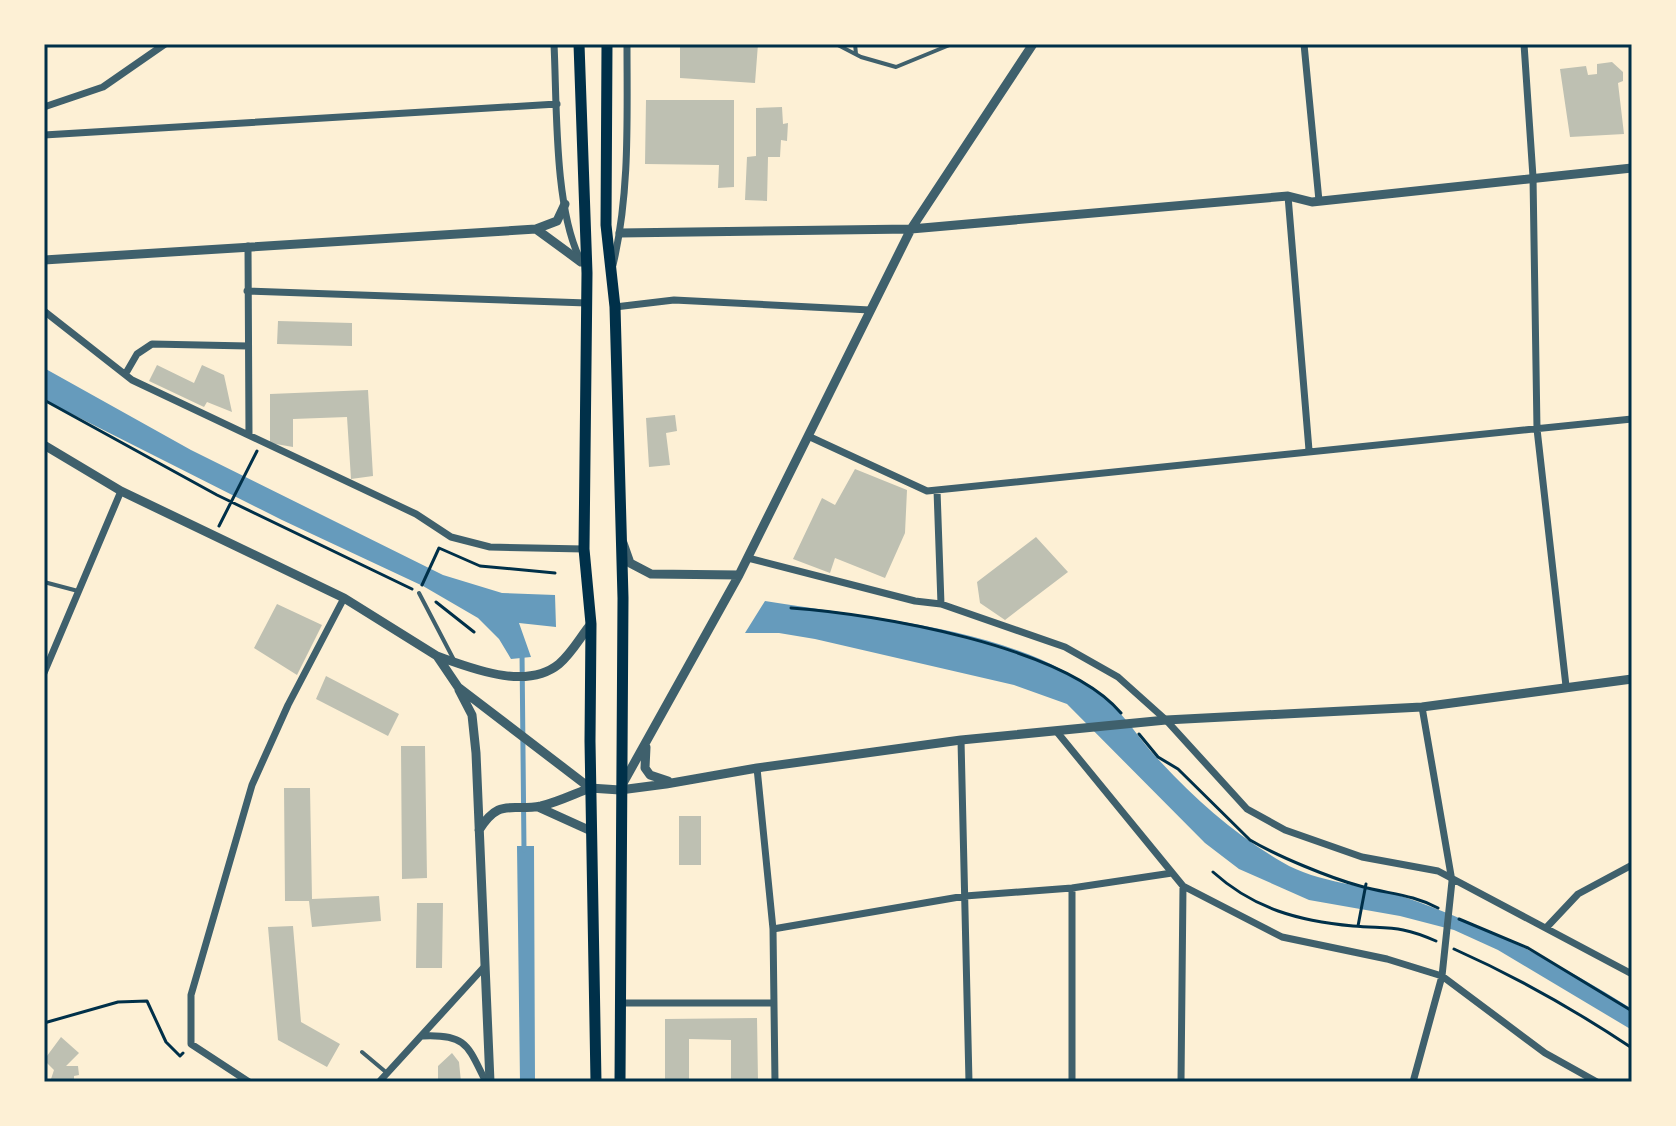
<svg xmlns="http://www.w3.org/2000/svg" width="1676" height="1126" font-family="'Crimson Pro',serif">
  <style>
    .water { fill: #669bbc }
    .lines { fill: none; stroke-linecap: round; stroke-linejoin: round }
    .stream { stroke: #669bbc; stroke-width: 5 }
    .building { fill: #bec0b2 }
    .path { stroke: #003049; stroke-width: 3 }
    .service { stroke: #3f606c; stroke-width: 4 }
    .minor { stroke: #3f606c; stroke-width: 7 }
    .tertiary { stroke: #3f606c; stroke-width: 9 }
    .secondary { stroke: #003049; stroke-width: 11 }
    .neatline { fill: none; stroke: #003049; stroke-width: 3 }
  </style>
  <rect width="100%" height="100%" fill="#fdf0d5"/>
  <!-- water -->
  <path class="water" d="M44,368l147,82 252,125 59,18 53,2 1,32 -37,-4 12,34 -20,2 -12,-20 -21,-21 -55,-32 -141,-66 -238,-120z
    M765,601c106,18 255,26 340,97 20,17 34,41 52,60 38,41 77,76 125,104 37,22 83,22 122,35 81,28 155,66 228,112v21l-134,-80 -44,-20 -54,-14 -91,-16 -70,-31 -34,-26 -138,-139 -53,-19 -199,-46 -36,-6h-34z
    M517,846h17l1,236h-15z"/>
  <g class="lines">
    <!-- stream -->
    <path class="stream" d="M522,652l2,198"/>
  </g>
  <!-- building -->
  <path class="building" d="M680,44h78l-3,39 -75,-5z
    M1612,62l11,10v9l-5,2 6,51 -54,3 -10,-68 26,-3 2,9 9,-1v-10z
    M646,100h88v87l-16,1 1,-23 -74,-1z
    M782,107l1,17 5,-1 -1,18 -6,-1 -1,17h-12l-1,44 -22,-1 2,-43 9,-1v-48z
    M278,321l74,2v23l-75,-2z
    M157,365l37,18 8,-18 22,10 8,37 -25,-10 -3,5 -55,-26z
    M368,390l5,86 -22,3 -4,-62 -54,2v28l-23,-4v-49z
    M675,415l2,16 -11,2 4,32 -21,2 -3,-49z
    M855,469l52,21 -2,43 -20,45 -50,-20 -5,15 -37,-14 29,-61 13,7z
    M1036,537l32,35 -63,48 -25,-17 -3,-21z
    M277,604l45,21 -25,50 -43,-27z
    M326,676l73,38 -11,22 -72,-37z
    M401,746h24l2,132 -25,1z
    M284,788h26l2,111 67,-3 2,25 -69,6 -3,-26h-24z
    M679,816h22v49h-22z
    M417,903h26l-1,65h-26z
    M293,926l8,96 39,22 -13,23 -49,-27 -10,-113z
    M757,1018l1,64h-27v-42l-42,-1v43h-24v-63z
    M61,1037l18,16 -13,13h12l1,9 -5,1v6h-24l4,-12 -10,-10z
    M452,1053l7,9 2,20h-23v-16z"/>
  <g class="lines">
    <!-- path -->
    <path class="path" d="M44,400l173,95 195,94
      M219,526l38,-75
      M422,585l17,-37 41,18 75,7
      M436,602l38,30
      M791,608c86,6 274,38 330,105
      M1139,734l19,23 20,12 72,71c27,16 80,38 110,46 28,8 52,8 78,22
      M1213,872c41,37 86,49 140,54 37,3 47,-1 83,15
      M1459,919l69,29 104,63
      M1358,926l8,-42
      M1454,949c63,28 121,61 178,99
      M44,1023l74,-21 29,-1 19,41 14,14 3,-3"/>
    <!-- service -->
    <path class="service" d="M836,44l25,13 35,10 56,-23
      M855,44l1,10
      M44,582l34,9
      M419,593l36,69
      M362,1052l25,21"/>
    <!-- minor -->
    <path class="minor" d="M554,44c3,60 0,163 26,215
      M1304,44l15,157
      M1524,44l9,133 4,252 29,257
      M44,107l59,-20 62,-43
      M44,135l513,-31
      M1288,196l21,254
      M248,246l1,188
      M613,265c17,-72 14,-147 14,-221
      M247,291l340,12
      M615,307l59,-7 196,10
      M44,311l88,69 284,134 35,23 39,10 94,2
      M126,373l11,-19 15,-10 96,2
      M808,436l119,55 705,-72
      M937,490l4,114
      M748,558l167,43 26,3 124,43 53,30 48,43 81,89 38,21 77,27 76,14 194,103
      M44,673l77,-182
      M1057,732l126,154 99,51 105,22 55,17 103,77 52,29
      M961,740l8,342
      M757,768l16,161 2,153
      M1072,888v194
      M1546,928l32,-34 54,-29
      M773,929l192,-33 107,-8 100,-15
      M620,1003h152
      M423,1036c45,-2 45,11 63,46
      M249,1082l-58,-38v-49l61,-210 36,-80 56,-107
      M379,1082l106,-116
      M1181,1082l2,-196
      M1413,1082l29,-106 10,-95 -30,-174"/>
    <!-- tertiary -->
    <path class="tertiary" d="M536,229l45,33
      M620,233l291,-4 377,-33 24,6 320,-34
      M44,260l492,-31 21,-8 8,-17
      M44,445l77,46 223,107 93,58 21,31 132,101 30,2 46,-6 91,-16 204,-28 205,-20 256,-13 210,-28
      M623,543l7,20 21,11 88,1
      M437,656c34,12 89,35 122,8 13,-11 22,-28 32,-40
      M459,690l13,25 4,38 14,329
      M646,747l-1,21 5,7 18,6
      M622,785l117,-210 172,-346 122,-185
      M538,807l53,24
      M479,830c21,-33 31,-18 62,-24 17,-4 33,-12 49,-18"/>
    <!-- secondary -->
    <path class="secondary" d="M579,44l8,229 -3,276 7,75 -1,117 6,341
      M607,44l-1,181 9,82 8,291 -3,484"/>
  </g>
  <!-- border -->
  <rect width="1676" height="1126" fill="none" stroke="#fdf0d5" stroke-width="92"/>
  <rect x="46" y="46" width="1584" height="1034" class="neatline"/>
</svg>
